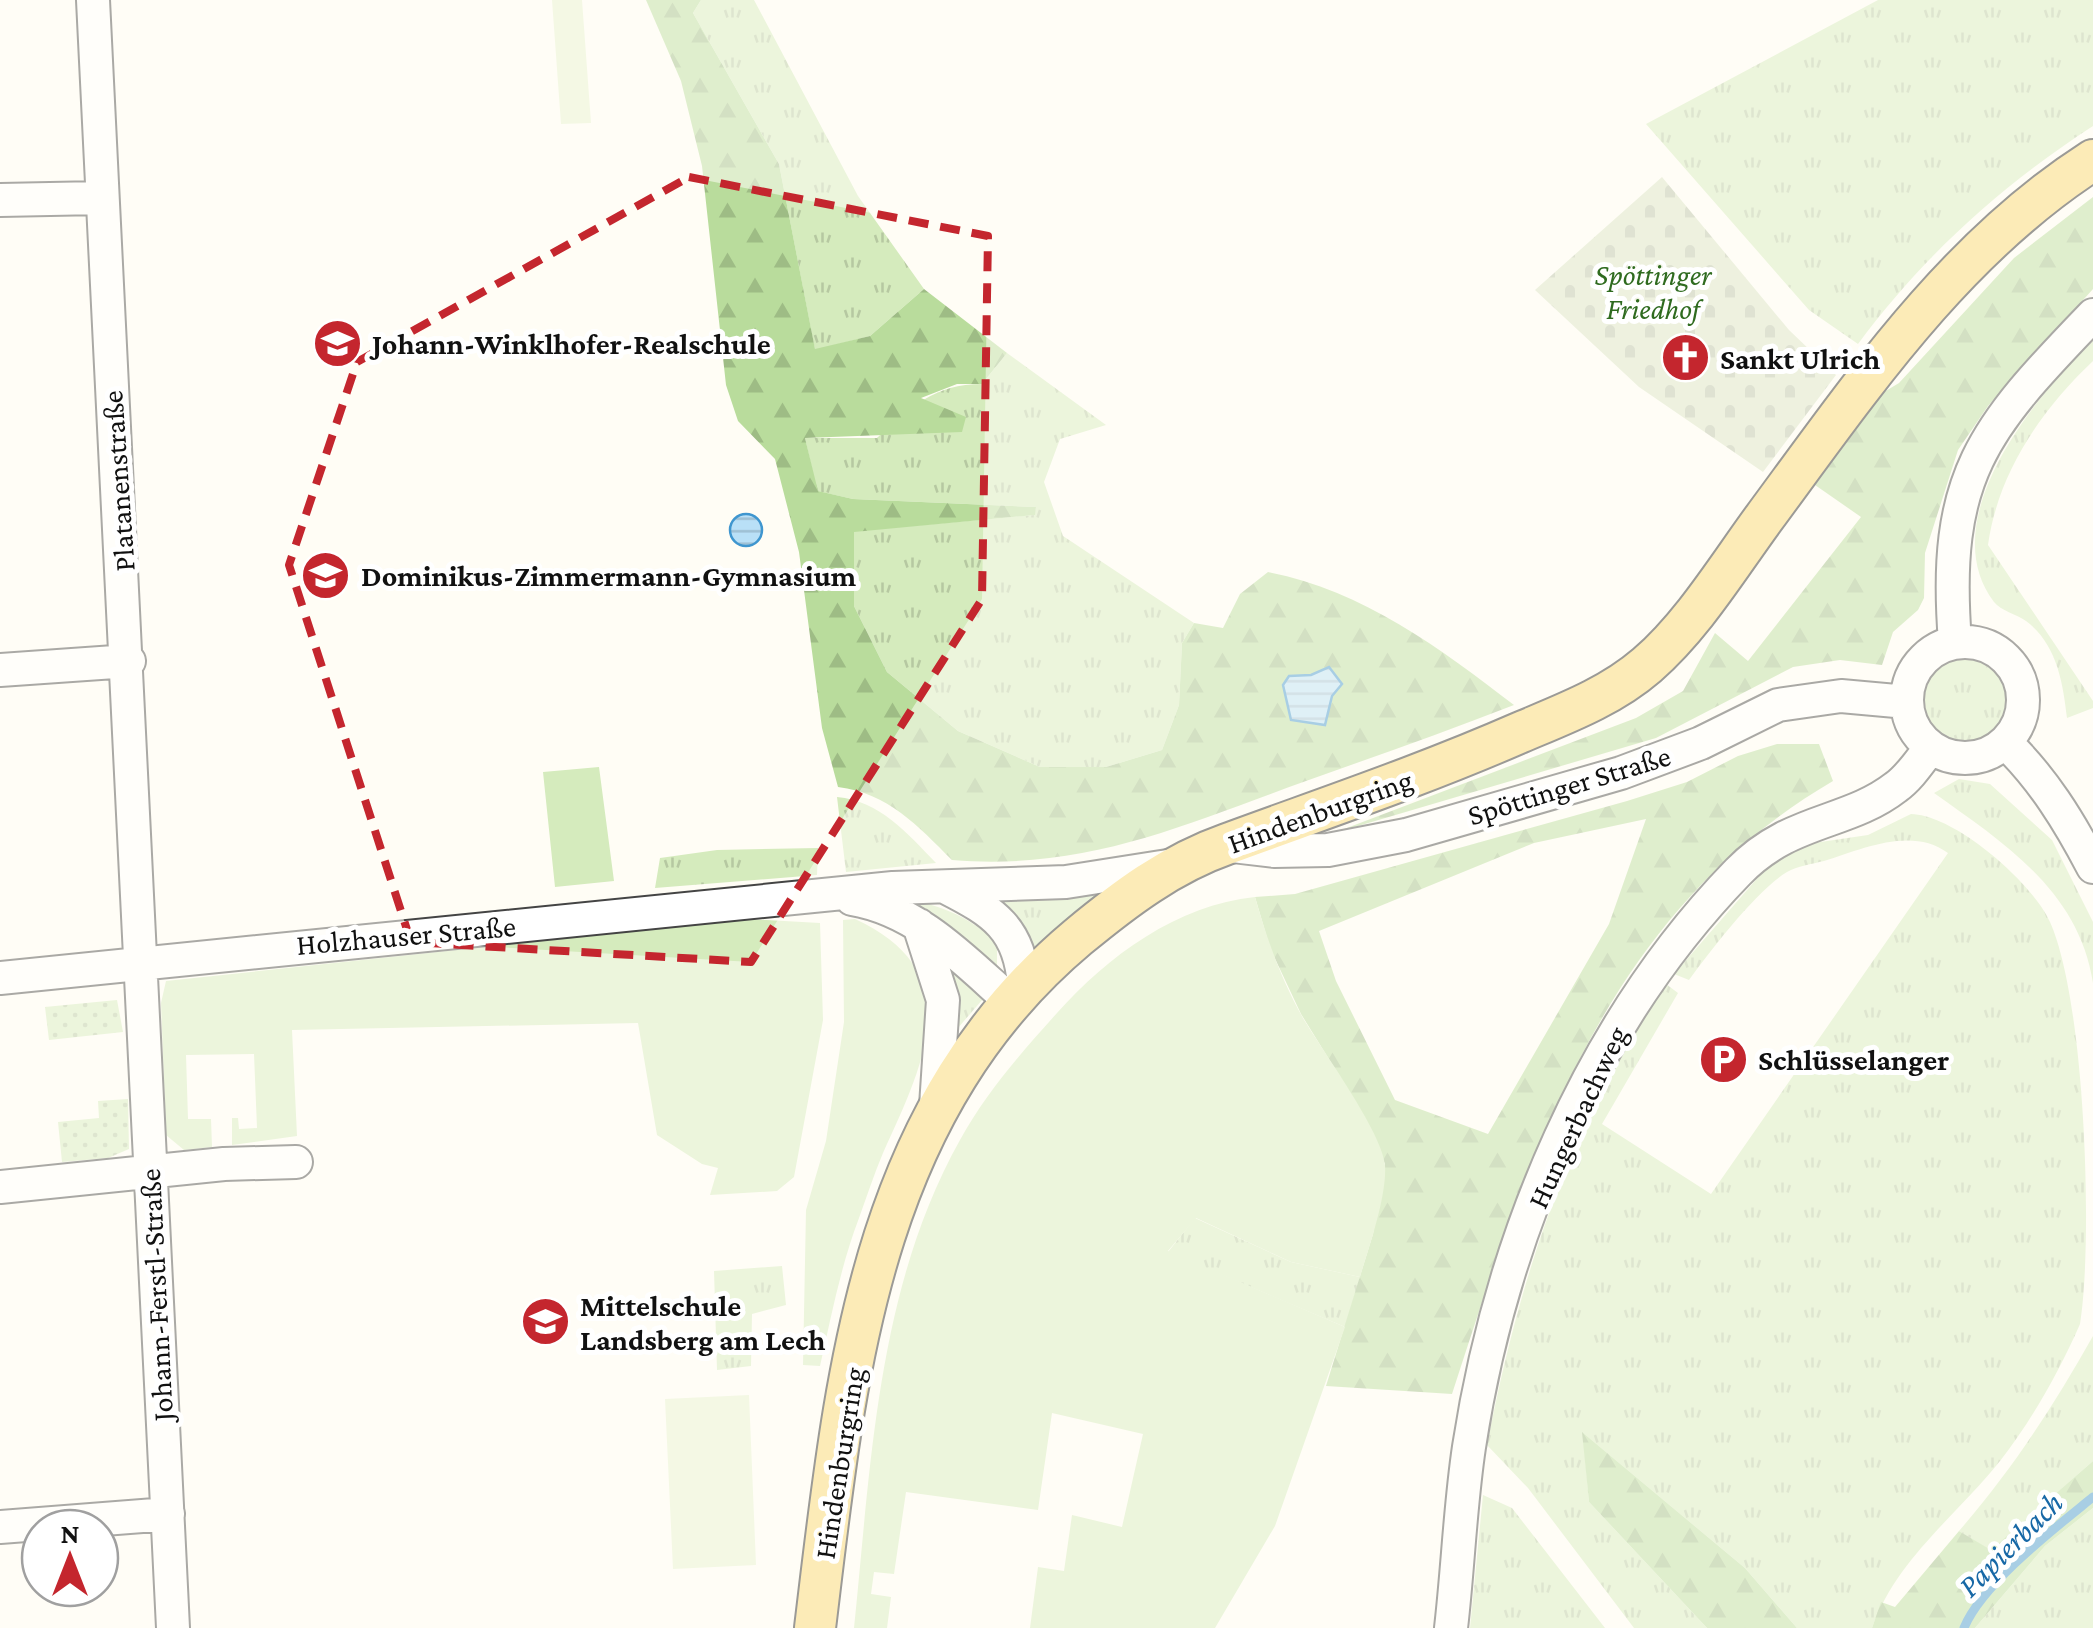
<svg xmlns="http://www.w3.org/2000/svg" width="2093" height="1628" font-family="'Crimson Pro',serif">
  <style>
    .grass { fill: url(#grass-tufts) }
    .forest { fill: url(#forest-firs); fill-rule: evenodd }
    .cemetery { fill: url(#cemetery-stones) }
    .park { fill: #d5ebbd }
    .garden { fill: url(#garden-dots) }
    .pitch { fill: #e6f2cf }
    .water { fill: url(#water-rules); stroke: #3f96cf; stroke-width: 2.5 }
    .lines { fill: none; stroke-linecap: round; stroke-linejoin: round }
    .stream { stroke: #3f96cf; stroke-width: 9 }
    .minor-casing { stroke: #444; stroke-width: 36 }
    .major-casing { stroke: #222; stroke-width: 44 }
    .minor { stroke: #fff; stroke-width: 32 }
    .major { stroke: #f9d66b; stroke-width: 40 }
    .marked { fill: none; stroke: #c4262e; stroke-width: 8; stroke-dasharray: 20 12; stroke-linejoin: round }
    .labels { text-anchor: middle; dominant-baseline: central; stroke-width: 10; stroke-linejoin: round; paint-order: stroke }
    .park-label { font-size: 30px; font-style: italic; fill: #2f6b1f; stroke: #fff }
    .poi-label { font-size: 30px; font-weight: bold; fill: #111; stroke: #fff; text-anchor: start }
    .street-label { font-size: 30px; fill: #111; stroke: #fff }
    .water-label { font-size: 32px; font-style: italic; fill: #1768a6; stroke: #fff }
  </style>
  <defs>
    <pattern id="grass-tufts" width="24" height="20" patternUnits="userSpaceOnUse" patternTransform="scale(2.5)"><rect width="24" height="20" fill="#d5ebbd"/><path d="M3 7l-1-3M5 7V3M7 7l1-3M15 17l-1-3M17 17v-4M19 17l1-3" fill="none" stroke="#b6c8a1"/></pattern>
    <pattern id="forest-firs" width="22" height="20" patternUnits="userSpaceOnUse" patternTransform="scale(2.5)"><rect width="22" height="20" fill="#b9dc9c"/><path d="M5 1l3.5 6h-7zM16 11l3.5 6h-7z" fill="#9ebc85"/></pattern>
    <pattern id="cemetery-stones" width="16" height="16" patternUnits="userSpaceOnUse" patternTransform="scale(2.5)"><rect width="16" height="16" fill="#d9e3c4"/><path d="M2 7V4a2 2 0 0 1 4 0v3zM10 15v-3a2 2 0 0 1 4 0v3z" fill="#b9c2a7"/></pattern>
    <pattern id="garden-dots" width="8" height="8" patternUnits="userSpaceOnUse" patternTransform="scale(2.5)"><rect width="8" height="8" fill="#d5ebbd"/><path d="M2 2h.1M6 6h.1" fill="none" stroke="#b6c8a1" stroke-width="1.8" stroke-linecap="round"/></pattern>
    <pattern id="water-rules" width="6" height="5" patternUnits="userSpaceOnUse" patternTransform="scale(2.5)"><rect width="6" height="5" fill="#b9e0f7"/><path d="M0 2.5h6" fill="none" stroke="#9ebfd3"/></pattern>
  </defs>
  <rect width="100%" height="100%" fill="#fffdf5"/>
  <!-- grass -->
  <path class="grass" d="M701,0h53l104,196 66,93 -54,47 -55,14 -36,-186 -86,-151z
    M1878,0h215v126c-91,59 -170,130 -235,218l-49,-34 -163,-186z
    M2093,341v20c-52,49 -95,112 -105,184l105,156v7l-26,10c-4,-35 -10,-74 -41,-97 -10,-7 -25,-10 -32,-19 -62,-82 42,-207 99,-261z
    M1007,353l99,72 -46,14 -16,43 19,54 131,87 -12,20 -3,62 -17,45 -56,17h-66l-82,-36 -71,-59 -33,-66v-75l180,-16 2,-8 -183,-8 -36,-8 -12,-53h72c33,-31 58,-54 105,-54z
    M1922 699a43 43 0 1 1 86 0a43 43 0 1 1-86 0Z
    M1959,779l31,5 62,56 41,82v61c-14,-92 -89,-140 -159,-190z
    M837,797c43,4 70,36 99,66l-90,9z
    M1911,814c44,1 121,68 139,108 36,81 43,322 30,402 -21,48 -48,96 -80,137 -44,55 -104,99 -128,167h-75l-52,-60 -162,-135 6,69 118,126h-73l-106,-140 -41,-43c24,-123 58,-244 116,-356 18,-36 42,-70 63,-105l12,9 -76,131 109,70 237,-341c-36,-27 -86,-4 -124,8 -12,3 -27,5 -37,11 -30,18 -77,79 -98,108l-15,-6 94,-108 39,-22 61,-9z
    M818,848l-1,27 -162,13 5,-30 57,-8z
    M1105,892l-77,60 -41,-51 58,-1z
    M896,897c42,7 69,17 101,45v33z
    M945,967l38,32 -32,37z
    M1195,1218l96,44 69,15 -15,50 -177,-75z
    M782,1266l4,39 -34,9 -1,52 -34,4 -3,-99z
    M2093,1336v125l-102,90 -32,-20c53,-61 94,-124 134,-195z
    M1483,1495l29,13 93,120h-135z
    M2093,1508v120h-118l70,-82z"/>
  <!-- forest -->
  <path class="forest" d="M646,0h55l-8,13 86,151 36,185 55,-13 54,-47 83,64 -25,31h-25l-36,14 45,19 -4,15 -157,6 13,53 35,8 183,8 -1,8 -181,17v74l33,66 71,59 82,36h66l56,-17 17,-45 3,-62 12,-20 29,5 17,-34 28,-22c92,17 174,77 246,133 -69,27 -138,51 -208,76 -122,44 -221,90 -354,79 -34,-34 -64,-67 -114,-73l-16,-59 -23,-176 -24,-93 -37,-38 -12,-36 -24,-219 -21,-85z
    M2093,197v92l-105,117 -30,44 -33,103 -1,45 -6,12 -25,22 -11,33 -42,-5 -47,7 -137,71 -325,96 305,-116 47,-27 32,-58 33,28 113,-144 -46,-32 69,-93 15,-9 115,-125z
    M1777,744h42l14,37c-231,135 -303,374 -381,613l-126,-8 47,-152 12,-70 -34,-69 -50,-81 -31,-66 -15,-51 40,-3 332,-93 60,-19 51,-26zM1646,819l-37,105 -121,210 -93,-34 -59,-119 -17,-50 215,-88z
    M1582,1432l163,136 52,60h-90l-118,-126z
    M2093,1461v47l-48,38 -70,82h-103l9,-26 14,5 64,-76 32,19z"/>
  <!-- cemetery -->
  <path class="cemetery" d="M1662,177l127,153 47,45 -73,97 -124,-85 -104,-97z"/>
  <!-- park -->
  <path class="park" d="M599,767l15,114 -59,6 -12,-115z
    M1255,897c12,42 26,82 48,121 19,32 79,114 82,147 2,31 -16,82 -25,112l-69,-15 -95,-44 -28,33 177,76 -70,199 -60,102h-185l8,-61 26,4 8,-56 50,12 21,-93 -91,-21 -14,97 -132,-18 -12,82 -20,-2 -3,22 20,3 -4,31h-33c17,-164 23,-340 106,-488 26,-47 61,-87 97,-127 51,-57 120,-108 198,-116z
    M746,919l74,4 3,97 -29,157 -17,14 -67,4 8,-27 -16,-4 -45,-29 -19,-112 -346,7 5,106 -65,9v-27h6l1,11 18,-1 -3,-74 -68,1 2,64h23l1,28 -28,3 -18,-15 -5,-132 5,-22z
    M855,919c116,53 68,146 28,234 -9,21 -16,43 -24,65 -18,47 -28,99 -39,148l-17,-1 3,-155 20,-69 18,-119 -1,-102z"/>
  <!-- garden -->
  <path class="garden" d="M117,1000l6,32 -74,8 -4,-33z
    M128,1099l1,50 -21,9 -46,4 -4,-40 41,-4 -1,-17z"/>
  <!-- pitch -->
  <path class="pitch" d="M552,0h30l9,123 -30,1z
    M749,1395l7,170 -83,4 -8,-170z"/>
  <!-- water -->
  <path class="water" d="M730 530a16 16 0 1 1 32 0a16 16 0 1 1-32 0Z
    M1329,667l13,17 -10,12 -7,29 -34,-5 -8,-35 6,-9 22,-1z"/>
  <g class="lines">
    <!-- stream -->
    <path class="stream" d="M1964,1628c18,-44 91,-100 129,-131"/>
    <defs>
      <path id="minor" d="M93,0l80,1628
        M0,200l100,-2
        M1907 700a58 58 0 1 1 116 0a58 58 0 1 1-116 0Z
        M1955,642c-13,-166 27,-212 138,-327
        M0,670l129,-9
        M2006,743c37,36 63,78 87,124
        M1224,845l50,6 54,-1 78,-15 215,-62 80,-30 77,-38 63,-9 66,6
        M947,888c47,24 73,41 77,97
        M852,899c65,11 110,59 157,101
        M919,925l24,75 -7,106
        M0,978l893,-90 173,-6 108,-17
        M0,1187l224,-23 72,-2
        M0,1527l168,-13
        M1451,1628c7,-60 9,-121 18,-181 32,-209 121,-423 269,-575 52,-54 109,-47 158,-85 14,-10 24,-26 35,-40"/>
      <path id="major" d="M815,1628c31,-255 53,-515 263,-691 46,-38 92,-73 149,-93 98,-36 196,-69 292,-111 45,-19 91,-36 128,-68 46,-40 81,-98 117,-147 96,-130 190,-269 329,-358"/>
    </defs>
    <!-- minor casing -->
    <use href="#minor" class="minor-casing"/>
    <!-- major casing -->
    <use href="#major" class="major-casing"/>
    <!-- minor -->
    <use href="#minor" class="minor"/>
    <!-- major -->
    <use href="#major" class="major"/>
  </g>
  <!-- marked area -->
  <path d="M0 0H2093V1628H0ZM689,177l299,59 -6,363 -231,363 -340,-20 -122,-377 68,-203z" fill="#fffdf5" fill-opacity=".55" fill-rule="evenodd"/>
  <path class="marked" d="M689,177l299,59 -6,363 -231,363 -340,-20 -122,-377 68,-203z"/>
  <!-- icons -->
  <defs>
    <symbol id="school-disc" viewBox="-11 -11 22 22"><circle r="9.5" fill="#c4262e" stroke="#fff"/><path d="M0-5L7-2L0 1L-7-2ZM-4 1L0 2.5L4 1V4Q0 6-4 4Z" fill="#fff"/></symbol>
    <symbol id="church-disc" viewBox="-11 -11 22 22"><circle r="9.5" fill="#c4262e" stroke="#fff"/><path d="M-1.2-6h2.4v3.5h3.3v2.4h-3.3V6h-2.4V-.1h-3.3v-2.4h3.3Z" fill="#fff"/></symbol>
    <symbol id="parking-disc" viewBox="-11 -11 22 22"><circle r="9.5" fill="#c4262e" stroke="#fff"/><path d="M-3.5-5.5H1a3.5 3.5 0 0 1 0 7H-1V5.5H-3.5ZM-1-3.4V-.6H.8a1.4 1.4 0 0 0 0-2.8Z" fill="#fff"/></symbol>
  </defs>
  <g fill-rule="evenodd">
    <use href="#school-disc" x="310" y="316" width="55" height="55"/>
    <use href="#church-disc" x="1658" y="330" width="55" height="55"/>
    <use href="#school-disc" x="298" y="548" width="55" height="55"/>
    <use href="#parking-disc" x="1696" y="1032" width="55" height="55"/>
    <use href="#school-disc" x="518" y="1294" width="55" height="55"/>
  </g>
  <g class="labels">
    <!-- park labels -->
    <g class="park-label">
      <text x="1653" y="274">Spöttinger<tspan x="1653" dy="34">Friedhof</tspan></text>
    </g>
    <!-- poi labels -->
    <g class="poi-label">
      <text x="372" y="343">Johann-Winklhofer-Realschule</text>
      <text x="1720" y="358">Sankt Ulrich</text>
      <text x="361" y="575">Dominikus-Zimmermann-Gymnasium</text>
      <text x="1758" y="1059">Schlüsselanger</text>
      <text x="580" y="1305">Mittelschule<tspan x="580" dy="34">Landsberg am Lech</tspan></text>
    </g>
    <!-- street labels -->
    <g class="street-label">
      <text transform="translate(118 481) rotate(-94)">Platanenstraße</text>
      <text transform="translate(1569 785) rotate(-17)">Spöttinger Straße</text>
      <text transform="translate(1320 811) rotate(-20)">Hindenburgring</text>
      <text transform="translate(406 935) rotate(-5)">Holzhauser Straße</text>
      <text transform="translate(1577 1117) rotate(-65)">Hungerbachweg</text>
      <text transform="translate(156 1295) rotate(-93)">Johann-Ferstl-Straße</text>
      <text transform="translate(839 1463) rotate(-81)">Hindenburgring</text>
    </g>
    <!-- water labels -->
    <g class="water-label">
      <text transform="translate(2010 1544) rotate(-45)">Papierbach</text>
    </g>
  </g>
  <!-- north arrow -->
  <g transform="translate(70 1558)"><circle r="48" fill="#ffffff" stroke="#a0a0a0" stroke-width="2.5"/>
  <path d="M0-8L18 38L0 25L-18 38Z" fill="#c4262e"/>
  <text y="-15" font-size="28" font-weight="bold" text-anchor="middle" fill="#111111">N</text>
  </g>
</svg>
